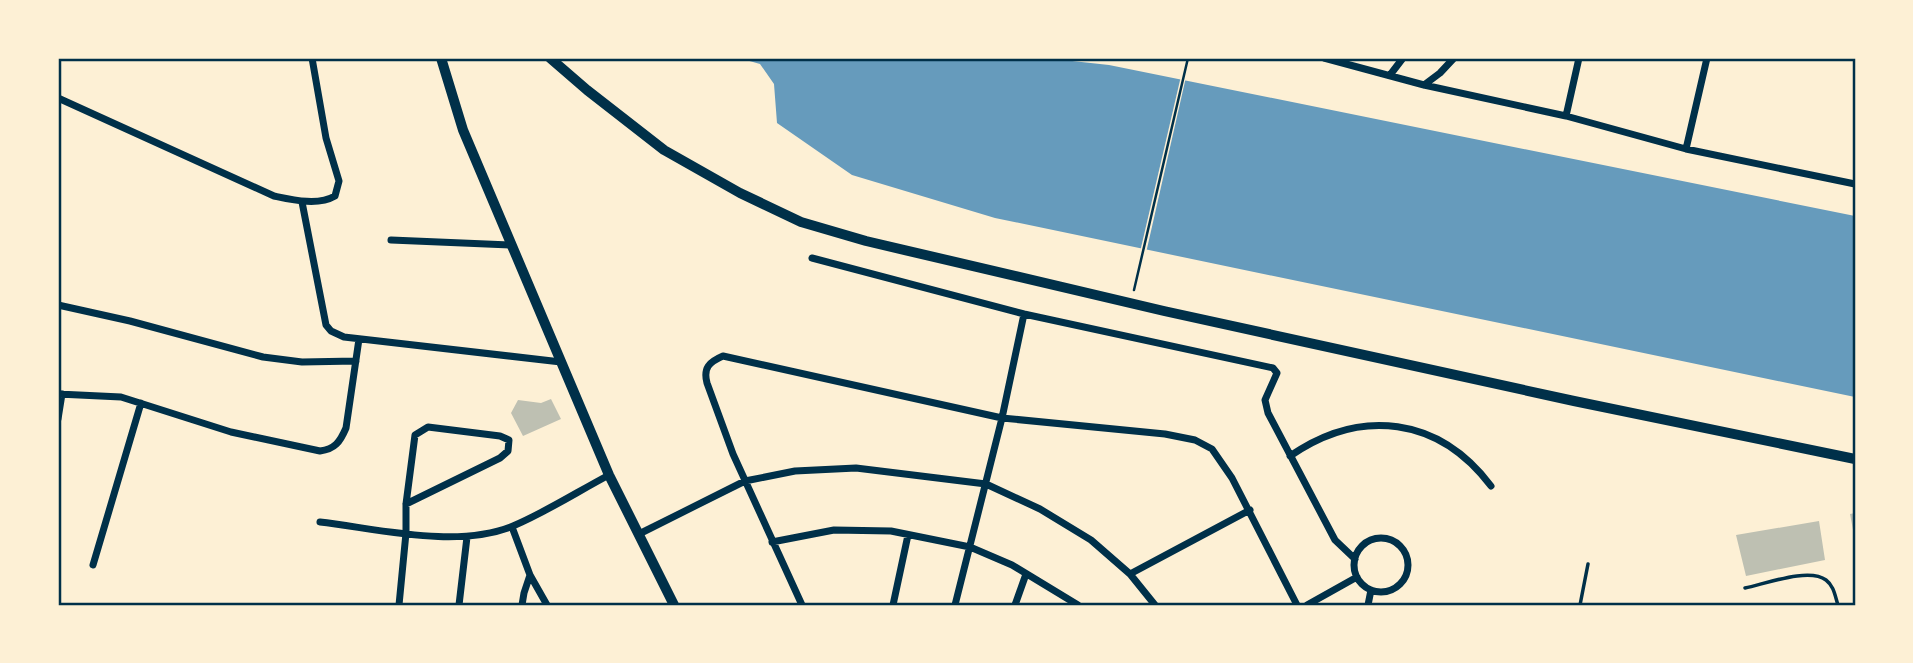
<svg xmlns="http://www.w3.org/2000/svg" width="1913" height="663" font-family="'PT Sans',sans-serif">
  <style>
    .water { fill: #669bbc }
    .pier { fill: #fdf0d5 }
    .building { fill: #bec0b2 }
    .lines { fill: none; stroke-linecap: round; stroke-linejoin: round }
    .path { stroke: #003049; stroke-width: 2.5 }
    .service { stroke: #003049; stroke-width: 3.5 }
    .minor { stroke: #003049; stroke-width: 7 }
    .secondary { stroke: #003049; stroke-width: 10 }
    .neatline { fill: none; stroke: #003049; stroke-width: 2.5 }
  </style>
  <rect width="100%" height="100%" fill="#fdf0d5"/>
  <!-- water -->
  <path class="water" d="M739,58h306l64,7 746,151v181l-860,-179 -143,-43 -75,-52 -3,-39 -14,-20z"/>
  <!-- pier -->
  <path class="pier" d="M1181,76l5,1 -40,176 -6,-1z"/>
  <!-- building -->
  <path class="building" d="M551,399l10,20 -38,17 -12,-23 7,-13 23,3z
    M1855,513v22h-1l-4,-21z
    M1819,521l6,39 -79,16 -10,-41z"/>
  <g class="lines">
    <!-- path -->
    <path class="path" d="M1134,290l54,-232"/>
    <!-- service -->
    <path class="service" d="M1745,588c20,-4 64,-21 81,-8 8,6 9,16 12,25
      M1580,605l8,-41"/>
    <!-- minor -->
    <path class="minor" d="M1324,58l100,27 142,31 120,33 169,35
      M1390,75l13,-17
      M1424,85l16,-12 14,-15
      M58,98l216,98c19,4 44,10 61,0l4,-15 -13,-43 -14,-80
      M1566,116l13,-58
      M1686,149l21,-91
      M302,202l24,123 5,6 13,6 217,25
      M391,240l121,5
      M812,258l212,56 249,54 4,5 -12,27 3,13 67,127 20,19
      M58,305l72,16 133,36 39,5 54,-1
      M58,394l63,3 110,35 89,19c15,-2 20,-9 26,-23l13,-89
      M58,419l4,-25
      M1290,456c71,-49 149,-39 201,30
      M320,522c59,7 137,27 193,4 33,-14 64,-34 96,-51
      M512,527l18,48 17,30
      M639,534l106,-53 50,-10 61,-3 130,16 54,25 51,31 39,34 25,31
      M1354 565a27 27 0 1 1 54 0a27 27 0 1 1-54 0Z
      M772,542l62,-12 57,1 79,16 42,18 66,40
      M93,565l48,-162
      M1130,574l120,-64
      M399,605l7,-72v-29l9,-69 13,-8 72,9 9,4 -1,11 -8,7 -94,46
      M459,605l8,-68
      M522,605l2,-12 6,-18
      M802,605l-69,-151 -26,-71c-4,-15 2,-21 16,-27l279,62 163,16 30,6 17,9 20,29 65,127
      M893,605l15,-70
      M955,605l47,-187 22,-104
      M1015,605l11,-31
      M1307,605l50,-28
      M1368,605l3,-15"/>
    <!-- secondary -->
    <path class="secondary" d="M441,58l22,72 146,345 65,130
      M550,58l37,32 77,60 76,43 61,29 65,19 298,70 410,90 281,58"/>
  </g>
  <!-- border -->
  <rect width="1913" height="663" fill="none" stroke="#fdf0d5" stroke-width="119"/>
  <rect x="60" y="60" width="1794" height="544" class="neatline"/>
</svg>
